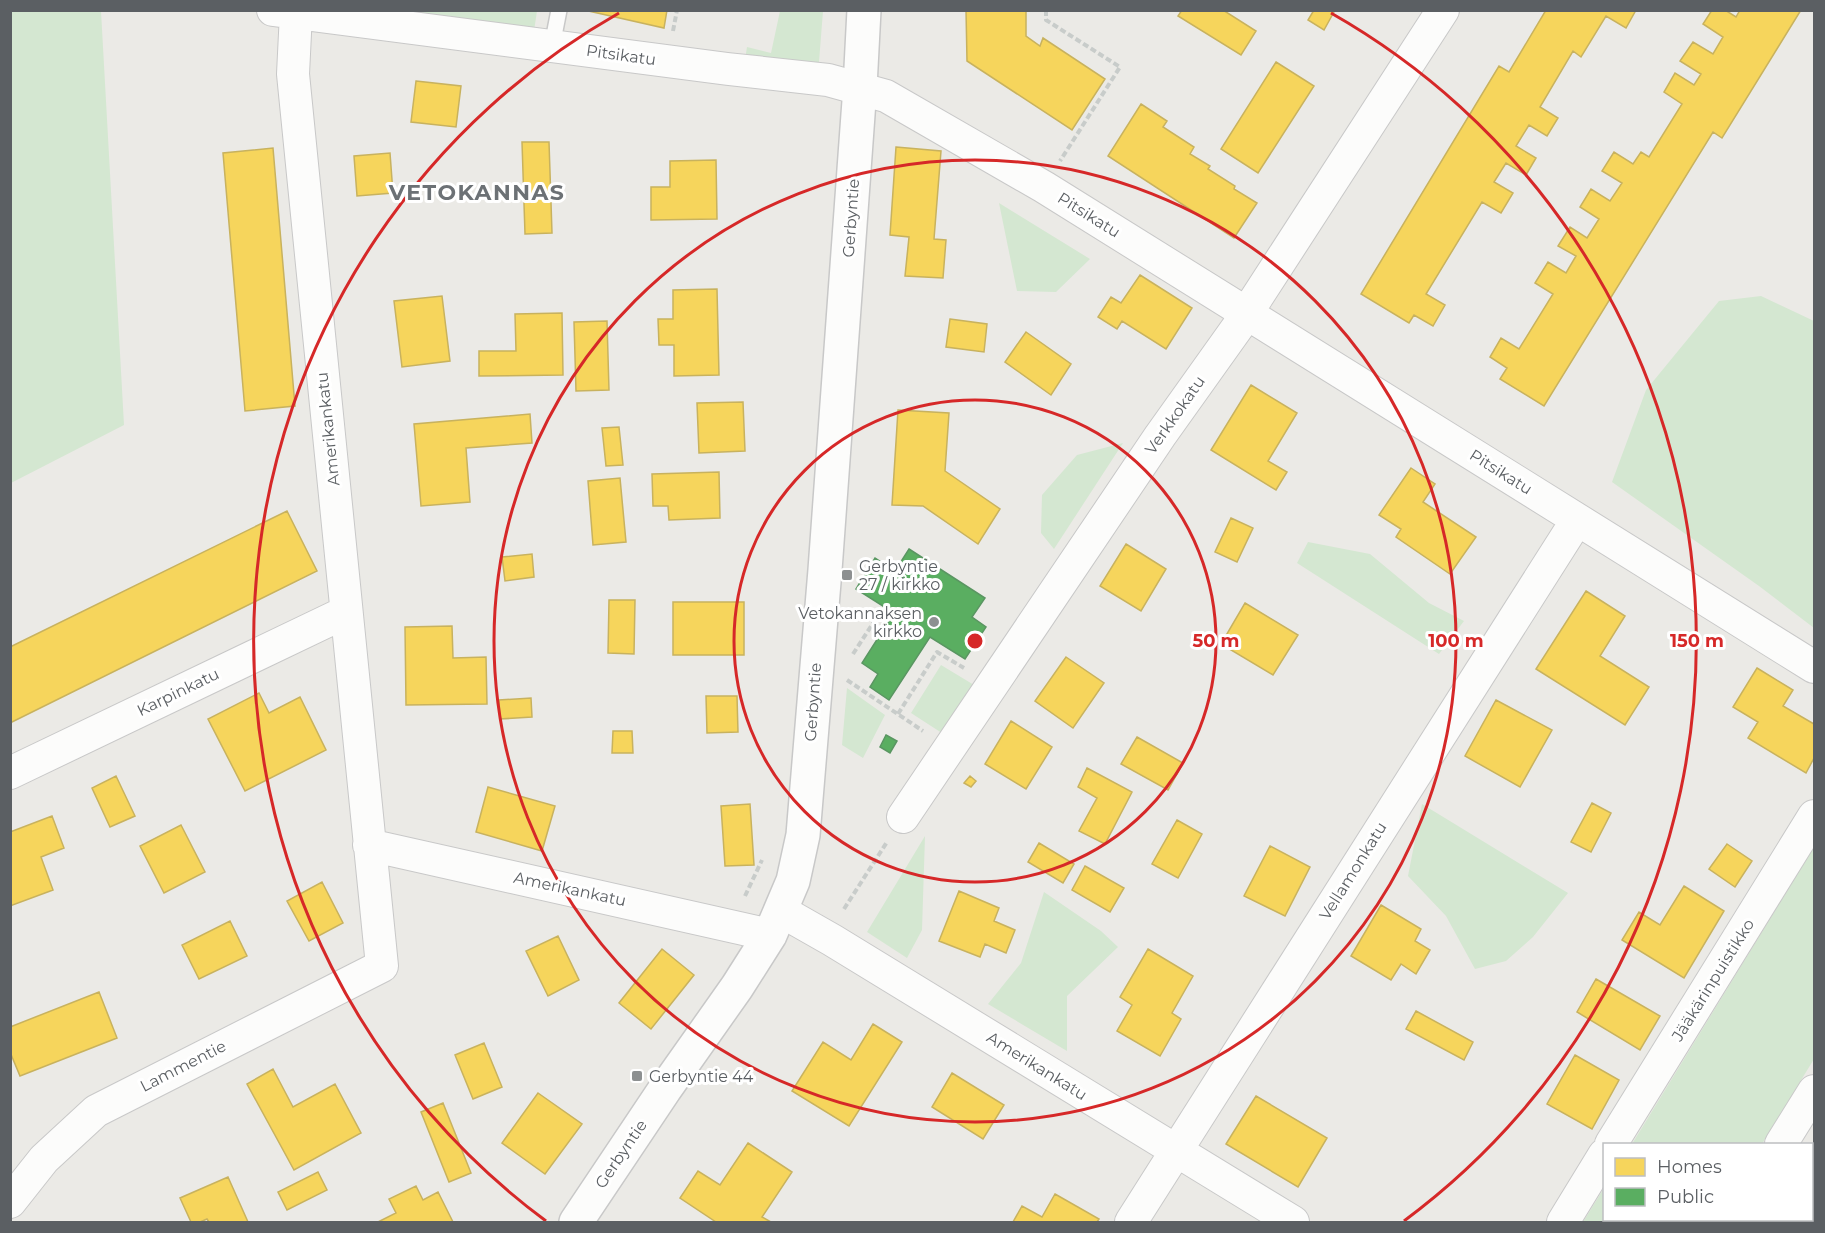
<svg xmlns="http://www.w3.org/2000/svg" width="1825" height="1233" font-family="Montserrat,sans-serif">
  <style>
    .green { fill: #d4e7d1 }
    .homes { fill: #f6d55c; stroke: #c8b25e; stroke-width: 1.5 }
    .public { fill: #5aae61; stroke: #5a9662; stroke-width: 1.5 }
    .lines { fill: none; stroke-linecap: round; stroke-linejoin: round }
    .lane-casing { stroke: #c8c8c8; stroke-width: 18 }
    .street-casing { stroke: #c8c8c8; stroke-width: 34 }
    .secondary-casing { stroke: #c8c8c8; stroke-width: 36 }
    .path { stroke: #c8ccca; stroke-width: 4; stroke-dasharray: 6 3; stroke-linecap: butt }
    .lane { stroke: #fcfcfb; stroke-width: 15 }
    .street { stroke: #fcfcfb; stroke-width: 32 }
    .secondary { stroke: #fcfcfb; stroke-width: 33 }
    .ring { fill: none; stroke: #d62828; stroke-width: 3 }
    .poi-dot { fill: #8d9091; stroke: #fff; stroke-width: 2 }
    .labels { text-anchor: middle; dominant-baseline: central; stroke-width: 6; stroke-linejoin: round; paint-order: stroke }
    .street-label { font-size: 16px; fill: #5b5f63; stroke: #fff }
    .poi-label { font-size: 16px; fill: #5b5f63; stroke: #fff; text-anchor: start }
    .district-label { font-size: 22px; font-weight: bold; letter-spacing: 1.5px; fill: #6c7175; stroke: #fff }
    .centre { fill: #d62828; stroke: #fff; stroke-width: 3 }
    .ring-label { font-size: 18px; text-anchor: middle; font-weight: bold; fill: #d62828; stroke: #fff; stroke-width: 6; stroke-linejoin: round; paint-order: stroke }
  </style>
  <rect width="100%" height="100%" fill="#ebeae6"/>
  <!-- green -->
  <path class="green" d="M11,10l90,1 23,414 -113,58z
    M401,11h136l-3,20z
    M780,11h43l-4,51 -17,5 -57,-7 2,-13 24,6z
    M999,203l91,56 -34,33 -39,-1z
    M1761,296l53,25v307l-55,-42 -147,-104 34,-92 73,-89z
    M1123,443l-69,106 -13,-16 1,-38 35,-40z
    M1308,542l62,12 59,49 35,18 -25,33 -142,-91z
    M941,665l38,23 -31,49 -37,-24z
    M847,688l38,27 -22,43 -21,-13z
    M1422,804l146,89 -35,44 -27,24 -31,8 -29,-53 -38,-40z
    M925,836l-3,94 -15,28 -40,-26z
    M1814,847v212l-52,85h-130z
    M1044,892l57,39 17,16 -51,49v55l-79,-47 33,-41z
    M1604,1188v32h111l-2,2h-130z"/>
  <!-- homes -->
  <path class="homes" d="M584,10h83l-3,18z
    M966,10h60v26l14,10 3,-8 62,41 -33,51 -105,-69z
    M1182,10h41l33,21 -15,24 -63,-39z
    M1314,10h21l-11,20 -16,-10z
    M1546,10h90l-10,18 -20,-12 -25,41 -8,-6 -33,56 18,11 -11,18 -18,-11 -13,21 20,12 -10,17 -20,-12 -12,19 19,11 -12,20 -19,-11 -56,92 19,11 -12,21 -19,-11 -5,8 -48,-29 138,-228 10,6z
    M1712,10h13l11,7 4,-7h61l-79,128 -9,-6 -169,274 -44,-27 7,-11 -17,-11 11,-19 18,11 34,-55 -18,-11 13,-21 18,11 10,-17 -18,-10 12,-19 17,11 12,-19 -19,-12 11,-18 19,12 12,-18 -20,-12 12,-19 19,12 8,-12 8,5 33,-53 -18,-12 11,-19 19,12 7,-11 -21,-13 13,-19 20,12 10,-17 -20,-13z
    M1276,62l38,24 -56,87 -37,-24z
    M416,81l45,5 -5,41 -45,-5z
    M1141,104l26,17 -4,6 31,20 -4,7 20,12 -2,3 27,17 -1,3 23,14 -23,35 -126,-82z
    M522,142h27l3,91 -27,1z
    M896,147l45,4 -7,88 12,1 -3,38 -38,-2 4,-39 -19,-2z
    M273,148l22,258 -50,5 -22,-258z
    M390,153l3,40 -36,3 -3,-40z
    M716,160l1,59 -66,1v-33h19v-26z
    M1140,275l52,33 -26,41 -44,-28 -5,8 -19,-12 13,-20 10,6z
    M717,289l2,86 -45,1v-31h-15l-1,-26h15v-29z
    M442,296l8,65 -48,6 -8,-66z
    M562,313l1,62 -84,1v-25h37l-1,-37z
    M950,319l37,5 -3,28 -38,-5z
    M607,321l2,69 -33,1 -2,-69z
    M1026,332l45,32 -20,31 -46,-33z
    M1251,385l46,28 -29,48 19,11 -11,18 -65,-40z
    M743,402l2,49 -46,2 -2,-50z
    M898,410l51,3 -4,58 55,38 -22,35 -55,-38 -31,-1z
    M530,414l2,29 -66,5 4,54 -49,4 -7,-82z
    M619,427l4,38 -17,1 -4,-38z
    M1411,468l24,16 -12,18 53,35 -26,37 -54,-37 5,-8 -22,-14z
    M719,472l1,46 -51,2 -1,-14h-15l-1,-32z
    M620,478l6,64 -33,3 -5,-64z
    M287,511l30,60 -307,152v-76z
    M1231,518l22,10 -16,34 -22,-10z
    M1126,544l40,25 -25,42 -41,-25z
    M532,554l2,23 -29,4 -3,-24z
    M1586,591l39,25 -25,40 49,31 -24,38 -89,-56z
    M609,600h26l-1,54 -26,-1z
    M673,602h71v53h-71z
    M1245,603l53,32 -25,40 -52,-31z
    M452,626l1,32 33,-1 1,47 -81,1 -1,-78z
    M1066,657l38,26 -31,45 -38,-27z
    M1757,668l36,22 -10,16 31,18v34l-8,15 -58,-35 10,-16 -25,-15z
    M259,693l10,20 31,-16 26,53 -81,41 -37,-72z
    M706,696h31l1,36 -31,1z
    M531,698l1,19 -32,2 -1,-19z
    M1496,700l56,30 -32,57 -55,-31z
    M1011,721l41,26 -26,42 -41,-25z
    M613,731h19l1,22h-21z
    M1137,737l46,26 -15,27 -47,-26z
    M1087,768l45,24 -27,52 -26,-13 18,-33 -19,-11z
    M116,776l19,40 -25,11 -18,-39z
    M970,776l6,5 -5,6 -7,-4z
    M488,787l67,19 -13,45 -66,-19z
    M1592,803l19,10 -20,39 -20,-10z
    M750,804l4,61 -29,1 -4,-60z
    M52,816l12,32 -23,9 12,33 -43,16v-74z
    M1177,820l25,14 -24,44 -26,-14z
    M181,825l24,47 -41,21 -24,-47z
    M1039,843l35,21 -11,19 -35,-21z
    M1727,844l25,17 -17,26 -26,-18z
    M1270,846l40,21 -25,49 -41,-20z
    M1085,866l39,22 -14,24 -38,-22z
    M322,882l21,41 -34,18 -22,-40z
    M1684,886l40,25 -40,67 -62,-38 17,-28 21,13z
    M959,891l40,17 -5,13 21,9 -9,23 -21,-9 -5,13 -41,-16z
    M1381,905l40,24 -6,12 15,9 -14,24 -15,-10 -10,16 -40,-24z
    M230,921l17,35 -48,23 -17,-34z
    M558,936l21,44 -31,16 -22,-45z
    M662,949l32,26 -43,54 -32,-26z
    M1148,949l45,27 -21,37 9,6 -21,37 -43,-25 15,-26 -12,-8z
    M1596,979l64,37 -20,34 -63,-38z
    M99,992l18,46 -97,38 -10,-24v-25z
    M1416,1011l57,31 -9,18 -58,-31z
    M873,1024l29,18 -53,84 -57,-35 31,-49 28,18z
    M484,1043l18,44 -29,12 -18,-44z
    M1575,1055l44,25 -27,49 -45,-25z
    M273,1069l20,38 42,-23 26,49 -67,37 -47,-86z
    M952,1073l52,32 -21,34 -51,-32z
    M538,1093l44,31 -37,50 -43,-31z
    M1256,1096l71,42 -29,49 -72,-43z
    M443,1103l28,70 -22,9 -28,-70z
    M748,1143l44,29 -30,45 9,5h-55l-36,-24 18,-27 22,14z
    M318,1172l9,18 -40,20 -9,-18z
    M228,1177l20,45h-39l-2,-3 -7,3h-9l-11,-24z
    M416,1186l7,14 15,-8 15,30h-75l18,-9 -7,-14z
    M1055,1194l44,25 -2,3h-84l9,-16 20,11z
    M1772,1220h22l5,2h-29z"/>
  <!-- public -->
  <path class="public" d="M909,549l76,49 -13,19 14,10 -21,32 -35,-22 -41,63 -19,-13 8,-13 -16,-11 32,-50 -38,-24 19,-31 20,13z
    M886,735l11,6 -7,12 -10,-6z"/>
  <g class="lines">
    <defs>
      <path id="lane" d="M552,46l7,-36"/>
      <path id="street" d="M273,10l455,59 100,11 58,16 158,91 770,480
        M10,773l336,-161
        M903,817l257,-381 77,-108 206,-318
        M369,845l401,90
        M781,911l51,29 461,282
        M1611,1144l203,-328
        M1781,1144l33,-53
        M10,1202l34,-43 52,-48 286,-145 -89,-892 3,-61
        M1131,1222l446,-702
        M1563,1222l41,-67
        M1733,1222l2,-2"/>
      <path id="secondary" d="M576,1222l89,-133 72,-102 33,-52 23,-54 10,-46 22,-265 35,-483 4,-77"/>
    </defs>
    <!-- lane casing -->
    <use href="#lane" class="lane-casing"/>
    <!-- street casing -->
    <use href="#street" class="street-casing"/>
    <!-- secondary casing -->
    <use href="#secondary" class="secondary-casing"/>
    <!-- path -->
    <path class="path" d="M1046,10v10l74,47 -60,94
      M673,31l4,-21
      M853,654l26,-40
      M847,680l76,51
      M898,714l39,-62 27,16
      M745,896l17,-36
      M844,909l43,-67"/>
    <!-- lane -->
    <use href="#lane" class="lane"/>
    <!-- street -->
    <use href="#street" class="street"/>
    <!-- secondary -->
    <use href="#secondary" class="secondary"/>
  </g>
  <!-- distance rings -->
  <g class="ring">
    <circle cx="975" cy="641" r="241"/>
    <circle cx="975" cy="641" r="481"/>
    <path d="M546 1221A722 722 0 0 1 619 13M1331 13A722 722 0 0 1 1404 1221"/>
  </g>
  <!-- markers -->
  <g class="poi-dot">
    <rect x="841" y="569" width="12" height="12" rx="3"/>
    <circle cx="934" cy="622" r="6"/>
    <rect x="631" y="1070" width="12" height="12" rx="3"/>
  </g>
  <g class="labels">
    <!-- street labels -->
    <g class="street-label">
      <text transform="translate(621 55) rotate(8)">Pitsikatu</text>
      <text transform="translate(1089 215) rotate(32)">Pitsikatu</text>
      <text transform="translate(851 218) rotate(-86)">Gerbyntie</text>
      <text transform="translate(1175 415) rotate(-55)">Verkkokatu</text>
      <text transform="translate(328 429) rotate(-96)">Amerikankatu</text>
      <text transform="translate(1501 472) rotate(32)">Pitsikatu</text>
      <text transform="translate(178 692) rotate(-26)">Karpinkatu</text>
      <text transform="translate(813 702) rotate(-86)">Gerbyntie</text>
      <text transform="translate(1353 871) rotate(-58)">Vellamonkatu</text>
      <text transform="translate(570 889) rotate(12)">Amerikankatu</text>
      <text transform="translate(1713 980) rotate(-58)">Jääkärinpuistikko</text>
      <text transform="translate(183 1066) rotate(-27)">Lammentie</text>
      <text transform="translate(1037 1066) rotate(32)">Amerikankatu</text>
      <text transform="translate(621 1154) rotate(-56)">Gerbyntie</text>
    </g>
    <!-- poi labels -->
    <g class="poi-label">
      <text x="859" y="566">Gerbyntie<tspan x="859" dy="18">27 / kirkko</tspan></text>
      <text x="922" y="613" text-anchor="end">Vetokannaksen<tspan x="922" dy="18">kirkko</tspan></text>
      <text x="649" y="1076">Gerbyntie 44</text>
    </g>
    <!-- district labels -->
    <g class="district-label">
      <text x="477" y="192">VETOKANNAS</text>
    </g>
  </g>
  <circle cx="975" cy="641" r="9" class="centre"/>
  <g class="ring-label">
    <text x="1216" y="647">50 m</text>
    <text x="1456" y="647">100 m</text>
    <text x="1697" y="647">150 m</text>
  </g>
  <!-- border -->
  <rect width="1825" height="1233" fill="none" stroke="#5b5f63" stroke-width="24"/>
  <!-- legend -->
  <rect x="1603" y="1143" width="210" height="78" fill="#ffffff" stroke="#bdbfc1" stroke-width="1.5"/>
  <rect x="1615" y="1158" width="30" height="18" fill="#f6d55c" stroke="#bdbfc1" stroke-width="1.5"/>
  <text x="1657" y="1173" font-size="18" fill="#5b5f63">Homes</text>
  <rect x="1615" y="1188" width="30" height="18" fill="#5aae61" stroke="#bdbfc1" stroke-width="1.5"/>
  <text x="1657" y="1203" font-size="18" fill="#5b5f63">Public</text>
</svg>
